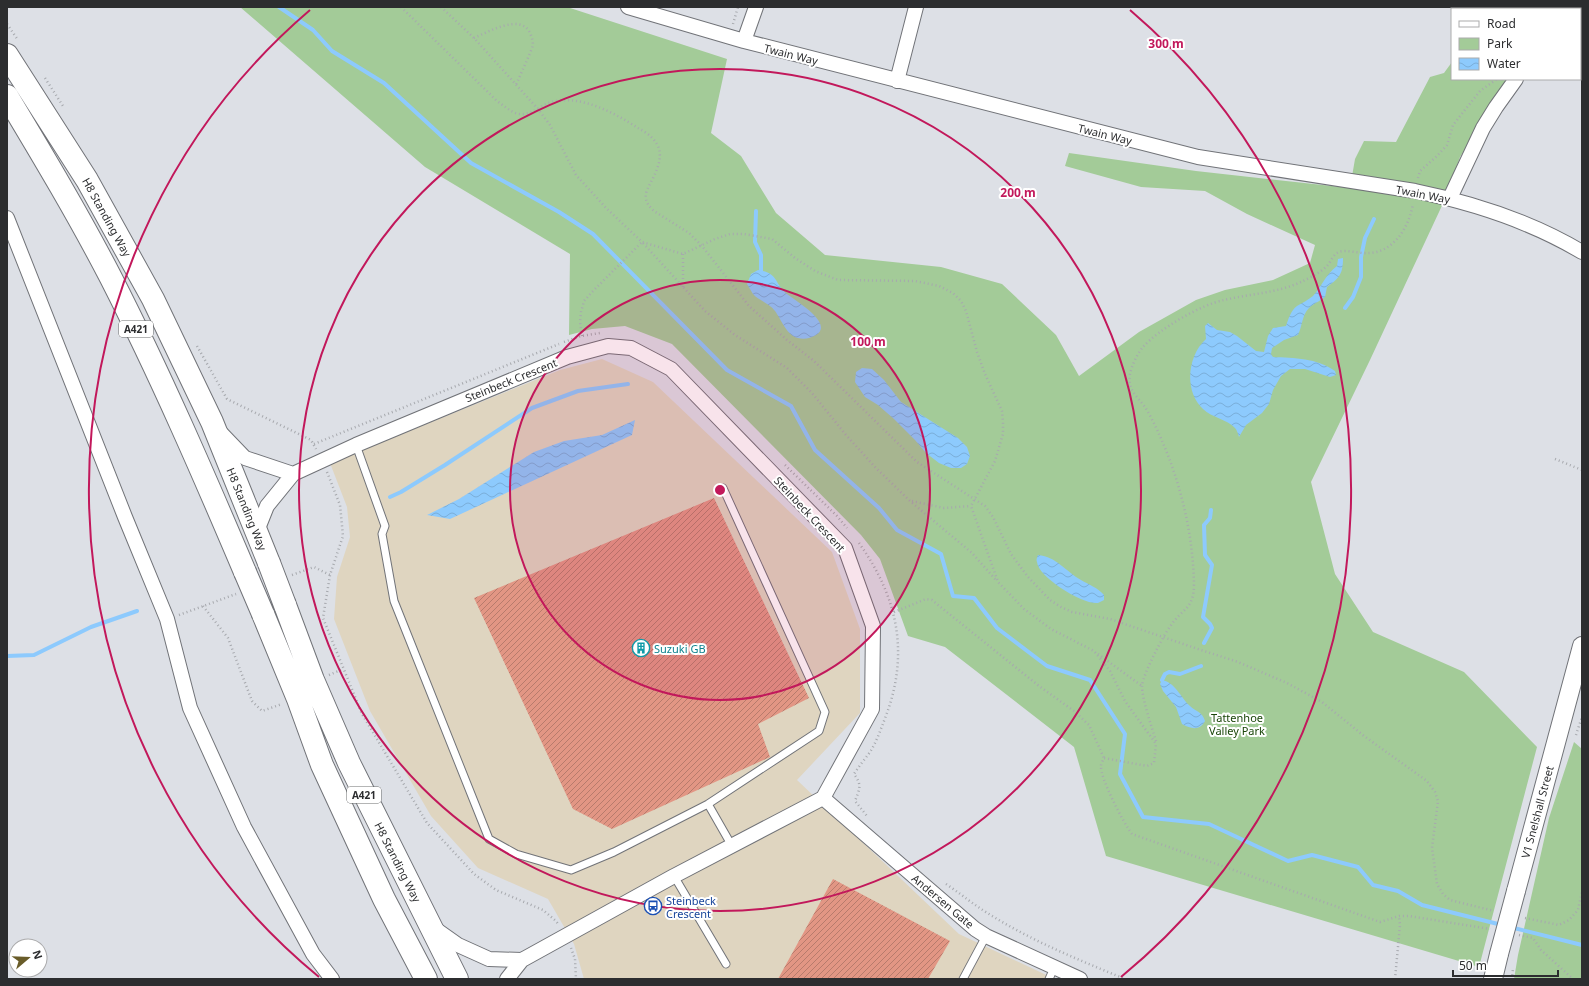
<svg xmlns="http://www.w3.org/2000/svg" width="1589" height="986" font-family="'Noto Sans',sans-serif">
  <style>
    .industrial { fill: #dfd5c0 }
    .green { fill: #a3cb98 }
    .water { fill: url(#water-waves) }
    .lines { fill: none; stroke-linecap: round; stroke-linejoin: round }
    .stream { stroke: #8dcafd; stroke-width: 4 }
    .building { fill: url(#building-hatch) }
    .service-casing { stroke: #717378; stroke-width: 9 }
    .minor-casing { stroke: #717378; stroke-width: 16 }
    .tertiary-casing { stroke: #717378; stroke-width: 20 }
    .trunk-casing { stroke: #717378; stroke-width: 24 }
    .path { stroke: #a7a9ae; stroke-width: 2.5; stroke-dasharray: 1 3; stroke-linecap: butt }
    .service { stroke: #fff; stroke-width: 7 }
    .minor { stroke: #fff; stroke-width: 14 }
    .tertiary { stroke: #fff; stroke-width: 18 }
    .trunk { stroke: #fff; stroke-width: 22 }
    .tertiary-bridge-casing { stroke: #717378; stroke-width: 20; stroke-linecap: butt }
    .trunk-bridge-casing { stroke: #717378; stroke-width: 24; stroke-linecap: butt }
    .tertiary-bridge { stroke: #fff; stroke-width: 18 }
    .trunk-bridge { stroke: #fff; stroke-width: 22 }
    .ring { fill: none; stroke: #c2185b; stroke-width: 2 }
    .labels { text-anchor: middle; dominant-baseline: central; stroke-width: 4; stroke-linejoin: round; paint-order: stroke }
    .shield { fill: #fff; stroke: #6b6c6d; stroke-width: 1 }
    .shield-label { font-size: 10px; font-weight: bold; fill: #2c2d2f }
    .street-label { font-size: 11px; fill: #2c2d2f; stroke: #fff }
    .culture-label { font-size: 11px; fill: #0d838f; stroke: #fff; text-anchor: start }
    .park-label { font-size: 11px; fill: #194508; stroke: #fff }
    .transit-label { font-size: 11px; fill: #164399; stroke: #fff; text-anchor: start }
    .centre { fill: #c2185b; stroke: #fff; stroke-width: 2 }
    .ring-label { font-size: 12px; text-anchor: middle; font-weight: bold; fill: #c2185b; stroke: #fff; stroke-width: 4; stroke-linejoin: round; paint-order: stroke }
  </style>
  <defs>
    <pattern id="water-waves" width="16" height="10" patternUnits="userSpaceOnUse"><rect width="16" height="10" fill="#8dcafd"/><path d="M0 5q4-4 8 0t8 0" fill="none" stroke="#7aaed9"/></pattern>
    <pattern id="building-hatch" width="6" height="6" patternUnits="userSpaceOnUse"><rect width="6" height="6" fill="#e29684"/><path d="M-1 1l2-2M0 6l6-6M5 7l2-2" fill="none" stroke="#b77b6c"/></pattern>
  </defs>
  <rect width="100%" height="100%" fill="#dde0e6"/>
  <!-- industrial -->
  <path class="industrial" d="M602,359l51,23 179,170 28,77v84l-63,67 162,154 96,45h-471l-10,-35 -26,-45 -70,-31 -47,-52 -61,-105 -36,-92 3,-42 13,-40 -3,-30 -17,-44 230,-93z"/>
  <!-- green -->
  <path class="green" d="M240,7h327l160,52 -16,74 30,23 35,57 49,42 116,12 61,17 54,51 23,41 60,-44 57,-32 29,-10 48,-10 37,-17 5,-18 -68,-31 -42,-23 -64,-4 -76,-21 4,-13 127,18 154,17 5,-29 9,-18 32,1 34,-65 14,-4 8,-11v17h60l-22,30 -30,48 -14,40 -76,163 -59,122 24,92 38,58 91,40 73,75 -58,220 -373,-111 -32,-109 -129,-100 -37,-11 -28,-77 -19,-24 -189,-191 -47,-18 -33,3 -23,6 1,-81 -145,-87z
    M1493,7h89v10l-2,1v-9h-88z
    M1574,742l8,7v230h-68l4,-24 31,-137z"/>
  <!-- water -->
  <path class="water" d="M1343,258c0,15 -3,20 -16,29l-2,10c-5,4 -12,7 -16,11 -7,7 -7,19 -11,27l-14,5 -12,8 -1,6 2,3c21,1 44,1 62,14l1,4 -6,2 -25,-8h-15l-9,7 -8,14 -4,14 -7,9 -16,12 -7,12c-1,-3 -2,-7 -4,-9 -8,-9 -23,-10 -32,-19 -19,-17 -16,-53 3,-70l-1,-13 3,-3 9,7 13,2 7,4 19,15 8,1 4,-16 5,-8 13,-2c2,-6 5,-16 11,-20 5,-3 11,-6 16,-10 9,-10 13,-22 24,-30l1,-7z
    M758,270c22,4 15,13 29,24 7,6 48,29 29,41 -5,3 -12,5 -18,3 -11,-2 -17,-19 -23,-27 -6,-8 -17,-11 -22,-17 -2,-3 -4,-7 -6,-10l4,-10z
    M862,368l10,1 12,11 17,22 57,36 9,9 3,9 -3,8 -6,4h-10l-12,-5 -13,-10 -11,-13 -21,-21 -16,-14 -13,-8 -10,-15 1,-10z
    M635,420l-3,15 -182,84 -23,-4 32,-16 75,-47 30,-11 38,-6z
    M1038,555c19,2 27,16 43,25 8,5 16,7 23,15v5c-2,1 -4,2 -6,3 -15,2 -60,-26 -61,-41 -1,-2 0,-5 1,-7z
    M1162,680c14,3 18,17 28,26 6,6 12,5 15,15 -5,10 -14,8 -23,3l-6,-17 -13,-16 -3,-7z"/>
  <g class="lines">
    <!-- stream -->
    <path class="stream" d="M279,7l34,23 19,21 52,32 87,80 88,49 34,22 134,136 64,36 24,44 64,58 18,22 44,24 12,42 21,2 23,30 50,38 43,14 35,54 -5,40 23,43 66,7 79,37 24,-6 46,12 15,18 25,6 24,14 80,20
      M756,211l-1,31 6,13v16
      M1345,308l8,-11 8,-20v-20l4,-19 9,-19
      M390,497l11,-5 44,-27 87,-57 46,-17 50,-7
      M1204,643l8,-15 -2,-4 -7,-7 9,-52 -7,-10 -1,-30 6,-7 1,-8
      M7,656l27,-1 57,-28 46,-16
      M1162,680l3,-6 4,-2 11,2 21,-8
      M1510,927l72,18"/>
  </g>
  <!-- building -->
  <path class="building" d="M714,498l95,200 -51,26 12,33 -158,72 -39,-20 -99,-211z
    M833,879l117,62 -22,38h-150z"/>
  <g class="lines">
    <defs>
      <path id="service" d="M356,445l29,81 -3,8 12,67 95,238 27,15 55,16 43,-18 94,-48 111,-73 6,-19 -102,-224
        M708,804l24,42
        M674,876l52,88
        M963,979l23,-43
        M1049,979l5,-11"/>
      <path id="minor" d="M628,7l116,34 454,116 217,34c59,12 115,30 167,61
        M1558,7l1,2
        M1580,23l2,-1
        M744,41l12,-34
        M1580,67l2,2
        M897,81l19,-74
        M1450,198l33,-70 13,-21 20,-28
        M7,218l118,299 42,102 23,89 54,119 69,127 19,25
        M221,433l24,25 48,16
        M257,531l10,-25 26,-32 63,-29 211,-88 41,-11 23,2 40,21 174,179 28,78 -1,83 -49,89 -149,78 -152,84 -15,19
        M823,798l152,131 11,7 94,43
        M434,928l24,17 31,14 33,1"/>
      <path id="tertiary" d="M1516,891l66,-245
        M1493,979l6,-25"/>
      <path id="trunk" d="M7,55l80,125 66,119 59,123 57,141
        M7,96c36,60 72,120 104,182 49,96 92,195 134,294
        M285,605l28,75 36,83 108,216
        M263,614l35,85 24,66 62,134 42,80"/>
    </defs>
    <!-- service casing -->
    <use href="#service" class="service-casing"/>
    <!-- minor casing -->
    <use href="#minor" class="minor-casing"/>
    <!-- tertiary casing -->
    <use href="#tertiary" class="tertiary-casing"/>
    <!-- trunk casing -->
    <use href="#trunk" class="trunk-casing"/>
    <!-- path -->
    <path class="path" d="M401,7l96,94c17,12 22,19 42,7 6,-4 11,-6 17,-7 28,-5 60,13 82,27 5,3 11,6 15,11 13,13 5,30 -3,45 -2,4 -5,9 -4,14 0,5 4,9 8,13l35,22 13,13 47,60 38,34 27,21 103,101 68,44 8,11 18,37 17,23 22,23 11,7 11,5 38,7 91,31 37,12 49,21 35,19 42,34 63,45 8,11 3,9 -6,47 5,36 6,10 7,6 44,11
      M441,7l33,31 64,71 12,16 26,50 31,34 35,33 41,12 32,-15 15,-5h14l28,5 23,19 20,13 23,9 77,1 24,5 14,7 8,8 5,10 11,41 8,22 17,37 1,11v12l-8,27 -24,45 27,76 26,27 27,20 43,22 16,20 15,30 31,43 -2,19 -7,3 -43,-8c-1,2 -3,6 -3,8 -1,12 23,58 31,68l248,88 19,-6h10l81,13
      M7,24l11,16
      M733,24l5,-17
      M474,38c14,-6 47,-25 56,-5 2,5 4,10 2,15 -5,13 -11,25 -16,37
      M45,78l18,28
      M1418,178l2,-7 17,-15 10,-11 6,-20 27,-34 17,-12
      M683,287v-33
      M582,336l-2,-14 1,-10 3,-11 8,-9 50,-50 63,69 30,24 52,33 25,25 34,42 29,32 35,34 62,52 24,27
      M564,342l17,-6 19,-3
      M197,346l30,53 84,41 5,9
      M314,444l245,-100
      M1555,459l27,11
      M785,465l52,51 10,12
      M327,472l13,33 3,31 -13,39 -7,43 39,96 65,109 47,51 22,16 47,20 13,11 2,3
      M912,501l32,7 27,-2
      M859,543c40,56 51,113 25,178 -4,10 -8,22 -14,31 -5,7 -11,14 -16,22 8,11 6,14 1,27l12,15
      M292,575l22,-8 16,8
      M203,606l25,32 24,63 10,10 20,-7
      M894,612l32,-13 6,1 6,5 101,81 35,25 15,14 15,33
      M179,615l57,-21
      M1098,654l44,32
      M329,675l14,-6
      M1576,735l6,-18
      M1156,741c-4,-13 -14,-42 -14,-55 1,-12 21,-50 29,-61 12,-17 23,-16 23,-41 -1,-51 -14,-104 -35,-150 -4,-9 -9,-19 -14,-27 -8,-11 -18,-17 -15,-33 2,-9 7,-20 13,-27 16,-18 57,-42 81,-47 25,-6 53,-7 77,-18 8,-4 19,-9 26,-16 4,-4 6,-12 12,-14 8,-3 20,2 30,1 25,-1 40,-26 44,-49
      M946,884c15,10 28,21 43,30 43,27 90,46 136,65
      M1525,918l34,7 10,-5 9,-10 4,-19
      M1519,935l14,3 8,12 32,29
      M571,948l4,11 1,20
      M1395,979l5,-54 -1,-9
      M1512,979l1,-11"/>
    <!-- service -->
    <use href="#service" class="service"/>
    <!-- minor -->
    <use href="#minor" class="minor"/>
    <!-- tertiary -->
    <use href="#tertiary" class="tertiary"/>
    <!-- trunk -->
    <use href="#trunk" class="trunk"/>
    <defs>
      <path id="tertiary-bridge" d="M1499,954l17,-63"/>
      <path id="trunk-bridge" d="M269,563l16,42
        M245,572l18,42"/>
    </defs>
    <!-- tertiary-bridge casing -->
    <use href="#tertiary-bridge" class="tertiary-bridge-casing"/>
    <!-- trunk-bridge casing -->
    <use href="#trunk-bridge" class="trunk-bridge-casing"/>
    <!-- tertiary-bridge -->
    <use href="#tertiary-bridge" class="tertiary-bridge"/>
    <!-- trunk-bridge -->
    <use href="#trunk-bridge" class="trunk-bridge"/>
  </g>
  <!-- distance rings -->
  <circle cx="720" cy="490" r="210" fill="#c2185b" fill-opacity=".12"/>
  <g class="ring">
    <circle cx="720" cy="490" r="210"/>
    <circle cx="720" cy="490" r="421"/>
    <path d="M319 977A631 631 0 0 1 310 10M1130 10A631 631 0 0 1 1121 977"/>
  </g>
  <!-- icons -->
  <defs>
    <symbol id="building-ring" viewBox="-11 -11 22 22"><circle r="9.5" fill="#fff" stroke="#0f9aa8" stroke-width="1.5"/><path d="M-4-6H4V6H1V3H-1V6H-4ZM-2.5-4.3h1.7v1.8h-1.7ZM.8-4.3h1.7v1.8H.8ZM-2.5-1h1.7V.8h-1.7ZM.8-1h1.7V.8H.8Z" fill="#0f9aa8"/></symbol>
    <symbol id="bus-ring" viewBox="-11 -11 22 22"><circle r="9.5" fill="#fff" stroke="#1a4fb4" stroke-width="1.5"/><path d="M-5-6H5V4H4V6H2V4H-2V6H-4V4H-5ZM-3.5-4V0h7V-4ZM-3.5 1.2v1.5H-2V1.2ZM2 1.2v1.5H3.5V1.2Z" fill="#1a4fb4"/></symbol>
  </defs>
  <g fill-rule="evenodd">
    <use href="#building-ring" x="631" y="638" width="20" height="20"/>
    <use href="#bus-ring" x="643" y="896" width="20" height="20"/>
  </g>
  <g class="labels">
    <!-- shield labels -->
    <g class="shield">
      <rect x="119" y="321" width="34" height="16" rx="3"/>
      <rect x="347" y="787" width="34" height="16" rx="3"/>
    </g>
    <g class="shield-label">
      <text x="136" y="329">A421</text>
      <text x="364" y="795">A421</text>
    </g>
    <!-- street labels -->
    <g class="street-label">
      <text transform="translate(791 54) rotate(14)">Twain Way</text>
      <text transform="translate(1105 134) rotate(14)">Twain Way</text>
      <text transform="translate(1423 194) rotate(11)">Twain Way</text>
      <text transform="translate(107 217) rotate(61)">H8 Standing Way</text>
      <text transform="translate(511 380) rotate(-22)">Steinbeck Crescent</text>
      <text transform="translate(247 509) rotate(68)">H8 Standing Way</text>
      <text transform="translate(810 514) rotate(47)">Steinbeck Crescent</text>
      <text transform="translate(1537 812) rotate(-75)">V1 Snelshall Street</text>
      <text transform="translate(398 862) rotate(63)">H8 Standing Way</text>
      <text transform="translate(943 901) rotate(40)">Andersen Gate</text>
    </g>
    <!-- culture labels -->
    <g class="culture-label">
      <text x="654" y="648">Suzuki GB</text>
    </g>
    <!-- park labels -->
    <g class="park-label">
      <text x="1237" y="717">Tattenhoe<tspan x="1237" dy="13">Valley Park</tspan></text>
    </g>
    <!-- transit labels -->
    <g class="transit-label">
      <text x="666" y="900">Steinbeck<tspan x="666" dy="13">Crescent</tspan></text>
    </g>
  </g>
  <circle cx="720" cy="490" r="6" class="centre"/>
  <g class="ring-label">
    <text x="1166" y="48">300 m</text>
    <text x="1018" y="197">200 m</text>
    <text x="868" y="346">100 m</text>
  </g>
  <!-- border -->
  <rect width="1589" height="986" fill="none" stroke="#2c2d2f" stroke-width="16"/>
  <!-- legend -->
  <rect x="1451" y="8" width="130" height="72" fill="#ffffff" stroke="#ababac"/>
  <rect x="1459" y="21" width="20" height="6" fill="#ffffff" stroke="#ababac"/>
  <text x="1487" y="28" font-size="12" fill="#2c2d2f">Road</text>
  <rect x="1459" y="38" width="20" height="12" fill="#a3cb98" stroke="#ababac"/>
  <text x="1487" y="48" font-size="12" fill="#2c2d2f">Park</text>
  <rect x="1459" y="58" width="20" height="12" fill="url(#water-waves)" stroke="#ababac"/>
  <text x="1487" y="68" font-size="12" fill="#2c2d2f">Water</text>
  <!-- north arrow -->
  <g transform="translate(28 958) rotate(71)"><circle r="19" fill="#ffffff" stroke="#ababac"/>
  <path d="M0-3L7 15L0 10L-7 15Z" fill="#695c29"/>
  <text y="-6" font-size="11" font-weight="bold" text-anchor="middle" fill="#2c2d2f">N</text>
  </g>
  <!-- scale -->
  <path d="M1453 970v6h105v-6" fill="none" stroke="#2c2d2f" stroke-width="2"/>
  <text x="1459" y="970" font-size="12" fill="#2c2d2f" stroke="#ffffff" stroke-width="3" paint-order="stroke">50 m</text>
</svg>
